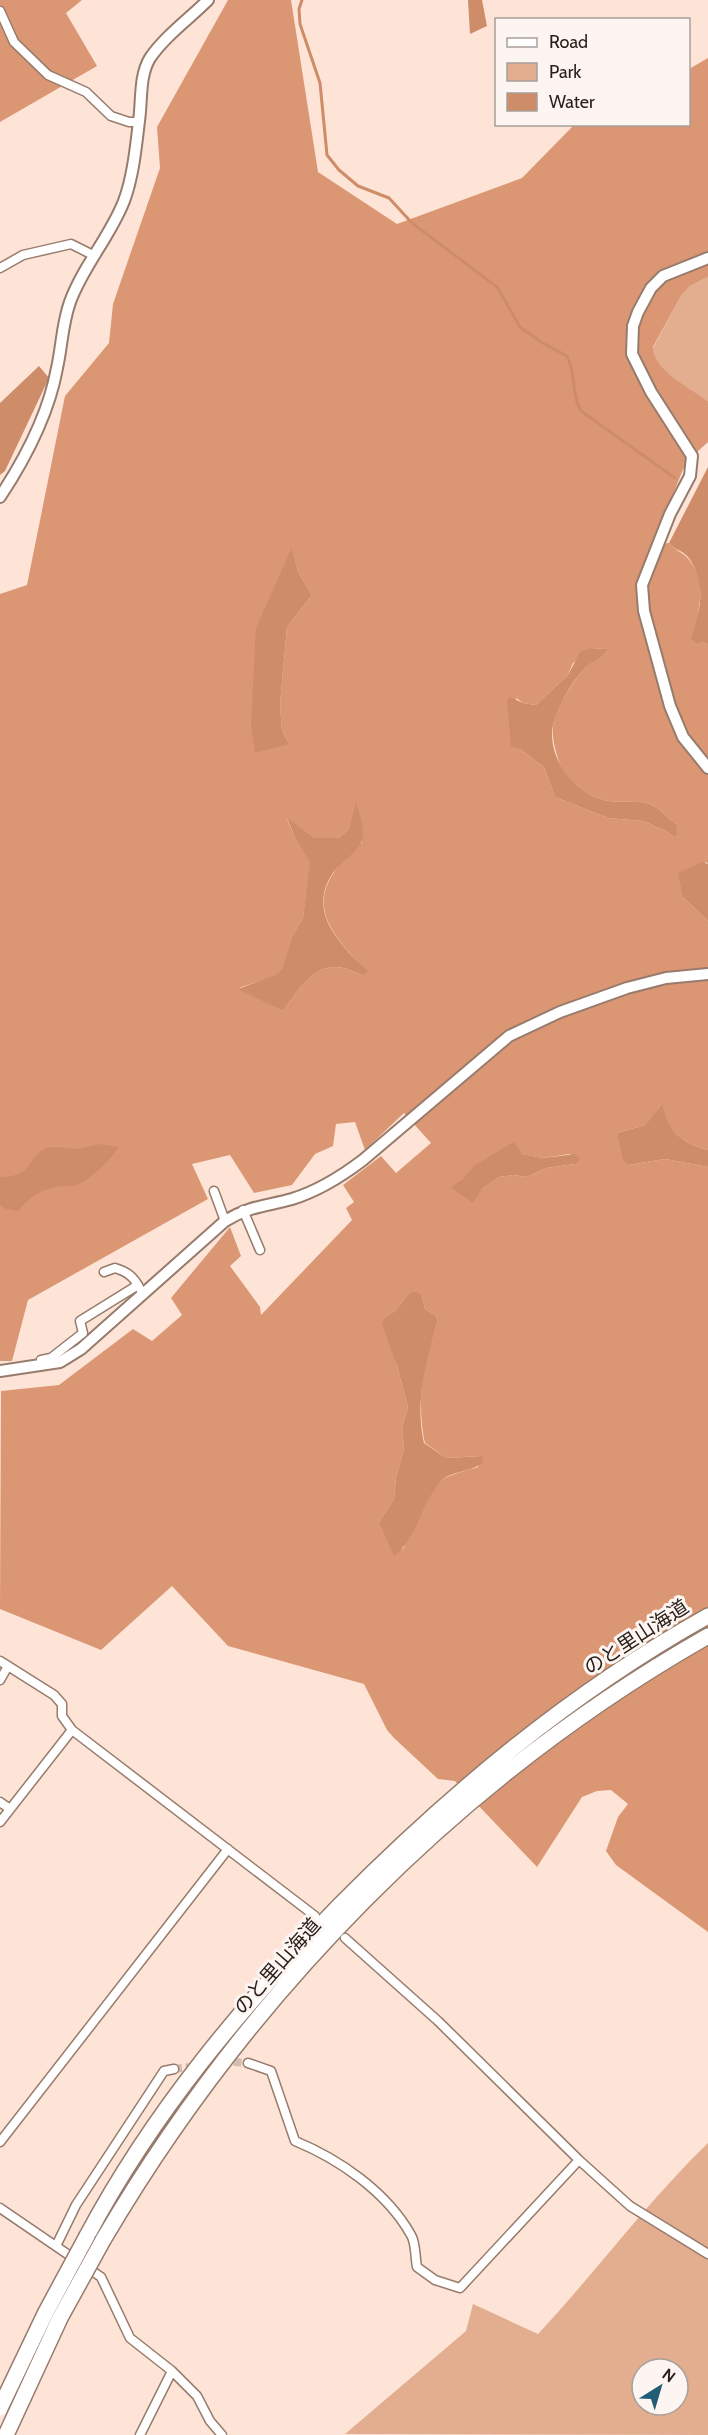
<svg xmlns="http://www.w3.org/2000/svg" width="708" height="2435" font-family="Cabin,'Noto Sans JP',sans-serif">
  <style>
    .green { fill: #e3ad90; fill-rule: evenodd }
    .forest { fill: #db9773; fill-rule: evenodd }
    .water { fill: #ce8c68 }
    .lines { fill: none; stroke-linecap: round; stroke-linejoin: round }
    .stream { stroke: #ce8c68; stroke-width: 3 }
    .minor-tunnel { stroke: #d3bcb1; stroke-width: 8; stroke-dasharray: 8 4; stroke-linecap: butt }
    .minor-casing { stroke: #977b6c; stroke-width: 11 }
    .tertiary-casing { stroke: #977b6c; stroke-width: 14 }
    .motorway-casing { stroke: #977b6c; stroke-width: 18 }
    .minor { stroke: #fff; stroke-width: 8 }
    .tertiary { stroke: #fff; stroke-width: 10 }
    .motorway { stroke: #fff; stroke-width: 15 }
    .motorway-bridge-casing { stroke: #977b6c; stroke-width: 18; stroke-linecap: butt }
    .motorway-bridge { stroke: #fff; stroke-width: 15 }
    .labels { text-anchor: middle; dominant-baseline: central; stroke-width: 6; stroke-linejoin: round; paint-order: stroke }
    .street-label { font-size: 20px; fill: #291e18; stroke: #fcf5f2 }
  </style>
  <rect width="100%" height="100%" fill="#fde4d7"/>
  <!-- green -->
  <path class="green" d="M708,277v124c-17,-11 -56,-32 -55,-53l28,-52 9,-10z
    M708,2143v292l-363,-1 121,-103 7,-27 65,30c58,-62 109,-132 170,-191zM642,2369h36v36h-36z"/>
  <!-- forest -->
  <path class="forest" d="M0,0h82l-16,13 31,53 -97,56z
    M228,0h63l27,172 79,52 125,-46 52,-53 114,-1 1,-55 19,-11v219l-18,9 -9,10 -28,51c-1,22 39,43 55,54v41l-22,20 -33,82 16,-1c6,8 15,9 21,18 15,21 11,30 8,53 -1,9 3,19 5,28l5,3v219l-2,-2 -23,35 25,24v229c-26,-8 -40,-16 -45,-45l-18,20 -28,8 11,32 37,-6 43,8v765l-92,-67 -10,-14 12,-34 10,-13 -17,-14 -14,1 -15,6 -45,70 -82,-86 -17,-2 -44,-41 -7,-8 -23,-46 -136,-38 -56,-60 -71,64 -101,-41 1,-218 58,-6 74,-56 19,12 30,-26 -11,-17 59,-71 11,29 -11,10 30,41 1,8 91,-95 -6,-12 8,-6 -11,-17 38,-29 15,17 35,-30 -27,-30 -39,37 -10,-28 -19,2 -3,22 -18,8 -23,31 -38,8 -24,-38 -38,9 16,35 -180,101 -16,61h-12v-767l27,-9 38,-189 44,-53 4,-39 47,-136 -3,-41zM292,548l6,24 14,23 -25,32 -7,77 2,26 7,14 -38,-18zM591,648l15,1c-6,9 -13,11 -20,18 -12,12 -32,44 -33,60 -1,12 2,21 5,32 6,18 24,35 42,40 15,5 31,1 46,4 12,3 21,14 30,21l-2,13 -8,-6 -23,-10 -35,-3 -53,-21 -11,-30 -24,-18 -4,-51 7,5 13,2 32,-30 5,-12zM356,804l6,38c-10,10 -22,20 -29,32 -26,38 8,71 34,97l-4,5c-41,-24 -58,4 -80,35l-44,-23 39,-13 4,-5 10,-34 11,-18 8,-56 -16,-24 -8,-19 28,19h23l10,-8zM521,1154l22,4 27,-4 5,10 -29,4 -19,9 -14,-2 -14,2 -17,12 -32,-2zM409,1293l13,2 3,14 11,7 2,6c-17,30 -21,88 -13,121l21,15 35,-2 -3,11c-10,3 -22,6 -31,10 -20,9 -35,53 -44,72l-24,-27 15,-23 2,-22 8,-28 -2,-21 6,-21 -24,-89 12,-8z"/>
  <!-- water -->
  <path class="water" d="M468,0h14l5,26 -17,8z
    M39,366l10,12 -44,93 -5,4v-72z
    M708,467v178l-5,-3 -6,1 -6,-4c9,-30 17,-55 -3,-82 -6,-7 -14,-7 -19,-14z
    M292,547l6,25 14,23 -25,32 -7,77 2,26 7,14 -34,9 -4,-27 5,-98z
    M591,648l16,1c-5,10 -14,11 -21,18 -13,13 -25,34 -31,51 -12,32 15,72 45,81 15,5 31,1 46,4 12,3 21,14 30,21l1,10 -3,3 -8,-6 -23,-10 -35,-3 -53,-21 -11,-30 -24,-18 -9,-3 -4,-46 3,-3 13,6 13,2 32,-30 12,-23z
    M356,802c3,12 11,29 5,41 -6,11 -20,19 -28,30 -27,39 8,73 35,98l-5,5c-41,-24 -58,4 -80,35l-45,-22 40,-15 4,-5 10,-33 11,-18 7,-56 -15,-24 -8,-20 28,20h23l10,-8z
    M702,862l6,2v57l-25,-24 -5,-24z
    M663,1104c5,29 18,38 45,46v17l-43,-8 -37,6 -5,-5 -6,-27 28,-8z
    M514,1142l8,12 21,4 33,-4 4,6 -5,4 -29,4 -19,9 -14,-2 -14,2 -17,12 -9,14 -23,-16 12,-7 13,-15z
    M100,1144l19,3c-9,13 -24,28 -38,36 -5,3 -13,3 -19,3 -19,2 -32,10 -44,25l-12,-2 -6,-4v-28c36,0 25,-21 47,-29 9,-3 19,1 29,1 7,-1 16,-3 24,-5z
    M416,1292l6,3 3,14 11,7 2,6 -3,6c-10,39 -20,75 -11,115l22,15 36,-2 1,6c-11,11 -31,8 -42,19 -20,22 -24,58 -47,75l-15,-34 15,-23 2,-22 8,-28 -2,-21 6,-21 -11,-41 -15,-42 2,-6 12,-8 13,-17z"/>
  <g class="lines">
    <!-- stream -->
    <path class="stream" d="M302,0l-3,9 1,15 20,59 7,72 12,15 19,16 31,12 23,25 85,64 23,40 21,15 26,14c9,17 5,42 14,55l94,67"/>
    <!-- minor-tunnel -->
    <path class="minor-tunnel" d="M174,2069l59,-7 15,1"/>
    <defs>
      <path id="minor" d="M0,11l14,31 34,33 38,17 25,24 18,6h10
        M0,268l23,-13 48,-11 22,11
        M214,1191l11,30
        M243,1210l17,40
        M104,1272l11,-4c13,4 19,9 25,21
        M41,1360l10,-2 32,-25 -3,-12 58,-36
        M0,1661l54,34 8,9v12l10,14 243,186
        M0,1680l8,-14
        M0,1802l10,7
        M0,1822l72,-92
        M345,1938l93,83 141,139 51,46 78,48
        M248,2063l23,8 24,70c44,18 92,51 116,94 5,8 4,22 6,32l18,13 25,8 119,-128
        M0,2142l228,-293
        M0,2208l101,69 29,61 42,33 25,25 13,25 12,14
        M56,2246l20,-41 88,-134 10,-2
        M140,2435l32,-64"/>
      <path id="tertiary" d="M708,258l-45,18 -12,12 -13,24 -5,14 -1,28 19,38 41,64 -2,20 -20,38 -28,71 2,26 26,95 13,31 25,31
        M0,497c25,-38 49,-84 57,-129 5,-22 5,-44 13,-66 13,-36 40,-65 54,-101 9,-24 12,-54 15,-80 3,-20 0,-45 11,-63 15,-22 39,-39 58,-58
        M0,1371l60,-9 21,-13 144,-128c24,-15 42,-15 67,-22 26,-8 50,-23 71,-39l146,-124 51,-24 67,-24 39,-10 42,-4"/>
      <path id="motorway" d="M87,2236c66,-124 155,-230 252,-330 111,-112 231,-213 369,-290
        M103,2240c145,-247 355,-462 605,-604"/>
    </defs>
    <!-- minor casing -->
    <use href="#minor" class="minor-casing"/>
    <!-- tertiary casing -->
    <use href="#tertiary" class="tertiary-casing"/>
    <!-- motorway casing -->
    <use href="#motorway" class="motorway-casing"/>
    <!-- minor -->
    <use href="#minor" class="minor"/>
    <!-- tertiary -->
    <use href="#tertiary" class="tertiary"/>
    <!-- motorway -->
    <use href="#motorway" class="motorway"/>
    <defs>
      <path id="motorway-bridge" d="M0,2408l46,-96 41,-76
        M6,2435l54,-117 43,-78"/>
    </defs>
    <!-- motorway-bridge casing -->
    <use href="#motorway-bridge" class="motorway-bridge-casing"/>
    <!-- motorway-bridge -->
    <use href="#motorway-bridge" class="motorway-bridge"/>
  </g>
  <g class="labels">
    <!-- street labels -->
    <g class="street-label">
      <text transform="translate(636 1637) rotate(-33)">のと里山海道</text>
      <text transform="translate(277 1966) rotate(-49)">のと里山海道</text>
    </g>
  </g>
  <!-- legend -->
  <rect x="495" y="18" width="195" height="108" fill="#fcf5f2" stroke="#a89f9b" stroke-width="1.5"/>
  <rect x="507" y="38" width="30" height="9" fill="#ffffff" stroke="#a89f9b" stroke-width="1.5"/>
  <text x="549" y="48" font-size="18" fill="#291e18">Road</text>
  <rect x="507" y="63" width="30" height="18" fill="#e3ad90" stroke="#a89f9b" stroke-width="1.5"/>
  <text x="549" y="78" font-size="18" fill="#291e18">Park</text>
  <rect x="507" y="93" width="30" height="18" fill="#ce8c68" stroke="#a89f9b" stroke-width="1.5"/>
  <text x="549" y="108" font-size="18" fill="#291e18">Water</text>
  <!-- north arrow -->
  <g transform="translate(660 2387) rotate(37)"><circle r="28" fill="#fcf5f2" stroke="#a89f9b" stroke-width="1.5"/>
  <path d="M0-4.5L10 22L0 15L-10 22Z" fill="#225d76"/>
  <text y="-9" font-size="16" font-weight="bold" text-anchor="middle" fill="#291e18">N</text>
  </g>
</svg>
